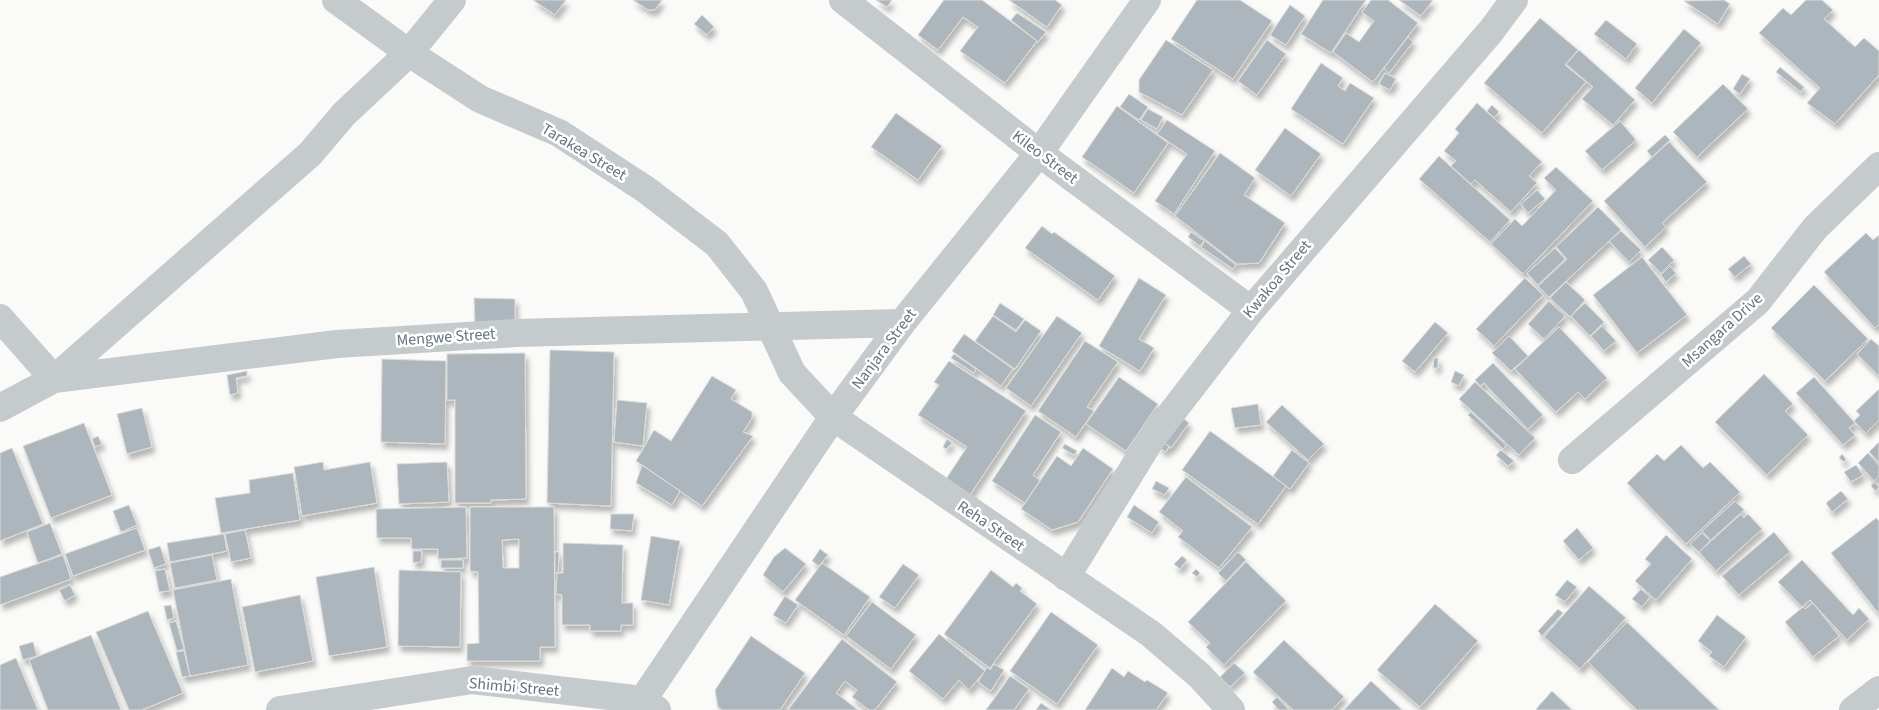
<svg xmlns="http://www.w3.org/2000/svg" width="1879" height="710" font-family="'Source Sans 3',sans-serif">
  <style>
    .building { fill: #aeb6bd; stroke: #dcdcda; fill-rule: evenodd; filter: url(#shadow) }
    .lines { fill: none; stroke-linecap: round; stroke-linejoin: round }
    .minor { stroke: #c5cacd; stroke-width: 28 }
    .labels { text-anchor: middle; dominant-baseline: central; stroke-width: 5; stroke-linejoin: round; paint-order: stroke }
    .street-label { font-size: 16px; fill: #647483; stroke: #fff }
  </style>
  <defs>
    <filter id="shadow"><feDropShadow dx="3" dy="5.5" stdDeviation="2.5" flood-color="#0004"/></filter>
  </defs>
  <rect width="100%" height="100%" fill="#fafaf8"/>
  <!-- building -->
  <path class="building" d="M533,0h33l-11,15z
    M633,0h29l-7,10h-7z
    M876,0h16l-5,7z
    M944,0h38l55,41 -32,42 -45,-32 18,-24 -15,-10 -25,33 -20,-15z
    M1009,0h46l7,5 -15,22z
    M1197,0h43l32,21 -39,58 -62,-40z
    M1323,0h43l-35,53 -30,-19z
    M1371,0h17l30,23 -45,59 -40,-30 13,-19 13,9 15,-21 -12,-9z
    M1399,0h34l-12,16z
    M1724,0l6,4 -12,20 -34,-23z
    M1806,0h16l11,10 -9,9 31,28 9,-9 15,13v24l-44,49 -28,-21 13,-15 -61,-55 24,-25 8,7z
    M1290,5l15,11 -19,29 -16,-10z
    M1017,13l29,19 -8,10 -27,-22z
    M702,15l12,12 -7,8 -13,-11z
    M1540,18l38,32 -13,15 21,17 -44,51 -58,-50z
    M1606,20l31,24 -11,15 -32,-25z
    M1684,29l17,14 -49,60 -17,-15z
    M1408,37l5,5 -24,31 -5,-5z
    M1166,40l47,30 -31,45 -43,-23v-12z
    M1267,40l19,14 -29,41 -19,-14z
    M1579,50l56,50 -22,25 -31,-26 11,-12 -27,-23z
    M1321,63l22,15 -5,8 7,5 5,-8 24,15 -31,46 -52,-35z
    M1780,67l24,20 -3,5 -25,-20z
    M1385,73l11,6 -6,11 -11,-6z
    M1742,74l8,5 -10,15 -7,-5z
    M1723,84l25,25 -51,48 -24,-25z
    M1129,94l19,13 -9,13 -19,-13z
    M1477,103l65,59 -13,14 8,7 -26,29 -36,-32 -4,4 -20,-18 5,-5 -12,-10 15,-18 -4,-4z
    M1492,105l7,7 -5,6 -7,-7z
    M1117,106l51,37 -34,50 -52,-36z
    M1148,109l15,8 -6,12 -16,-9z
    M896,113l46,33 -24,34 -47,-33z
    M1167,120l48,31 -41,63 -19,-13 32,-47 -30,-20z
    M1620,121l16,19 -34,30 -17,-19z
    M1285,128l36,26 -30,42 -36,-26z
    M1665,135l5,5 -18,17 -5,-6z
    M1669,142l38,40 -45,41 4,4 -21,20 -41,-46z
    M1220,153l35,25 -11,17 41,28 -26,40 -22,1 -62,-48z
    M1439,156l71,64 -20,22 -71,-63z
    M1556,167l37,34 -70,73 -32,-30 24,-25 7,7 34,-36 -12,-12z
    M1537,190l8,9 -17,14 -7,-9z
    M1598,207l23,23 -72,67 -11,-11 29,-27 -11,-12z
    M1042,226l10,8 2,-2 61,44 -17,24 -73,-52z
    M1621,231l20,19 -12,12 -20,-21z
    M1191,232l13,9 -4,5 -12,-9z
    M1866,233l7,7 6,-5v89l-4,4 -51,-56z
    M1205,241l31,24 -3,4 -32,-22z
    M1662,247l12,13 -13,13 -13,-13z
    M1555,248l10,11 -27,26 -11,-12z
    M1744,256l7,8 -16,13 -7,-8z
    M1642,257l45,58 -50,38 -44,-58z
    M1670,266l6,7 -10,9 -5,-7z
    M1139,278l27,17 -27,44 15,9 -14,23 -41,-25z
    M1525,278l18,17 -49,51 -18,-17z
    M1566,282l19,18 -15,17 -20,-19z
    M1814,285l54,54 -43,42 -54,-53z
    M474,298l41,1v25h-40z
    M1549,301l16,15 -21,23 -16,-15z
    M1000,303l24,16 -8,11 -23,-15z
    M1585,303l19,19 -14,14 -19,-20z
    M993,316l23,16 9,-12 16,11 -26,38 -40,-28z
    M1057,316l25,17 -51,73 -25,-18z
    M1435,322l13,11 -33,39 -13,-11z
    M1602,326l14,15 -12,10 -13,-15z
    M1559,327l48,51 -22,21 -7,-7 -22,20 -41,-43z
    M964,334l49,35 -12,17 -49,-35z
    M1509,336l19,20 -17,15 -19,-18z
    M1871,339l8,7v30l-22,-22z
    M1085,341l33,21 -31,45 7,4 -18,26 -38,-26z
    M550,350l64,2 -3,154 -64,-3z
    M525,353l1,146 -35,1v3h-36v-103h-8v-46z
    M954,354l22,15 -2,4 -23,-15z
    M1434,358h4v10h-5z
    M382,359l64,2 -1,83 -64,-2z
    M949,361l77,50 -56,84 -24,-16 21,-32 -49,-32 21,-30 -5,-3z
    M1493,363l50,52 -15,14 -44,-46 -4,3 -5,-6z
    M247,371v5l-11,2 2,15 -8,2 -3,-20z
    M1455,371l9,4 -5,11 -8,-4z
    M1764,374l29,30 -8,7 23,24 -41,40 -52,-53z
    M712,376l24,14 -5,9 21,13v6l-9,14 10,4 -51,70 -66,-45 18,-31 17,11z
    M1119,377l39,27 -32,47 -40,-27z
    M1814,377l41,46 -6,5 6,7 -12,10 -47,-52z
    M1475,382l60,56 -16,17 -60,-56z
    M1879,389v31l-13,13 -12,-12 6,-6 -4,-4z
    M617,400l30,3 -4,43 -29,-4z
    M1258,404l3,21 -26,3 -4,-20z
    M1282,405l42,39 -16,16 -42,-38z
    M142,408l10,39 -25,7 -10,-40z
    M1471,412l35,33 -3,4 -35,-34z
    M1035,415l26,17 -28,43 7,5 -15,23 -33,-22z
    M1179,415l10,8 -18,25 -11,-8z
    M84,423l28,72 -61,23 -28,-72z
    M1210,431l76,55 -28,38 -76,-54z
    M98,436l4,8 -7,3 -3,-8z
    M947,439l5,4 -6,6 -3,-2z
    M1161,442l8,4 -3,6 -8,-5z
    M1879,442v20l-10,-10z
    M1065,444l12,7 -3,4 -12,-7z
    M1681,445l22,23 7,-6 30,30 -54,52 -59,-61 30,-29 7,7z
    M12,448l31,76 -43,17v-88z
    M1083,448l30,21 -35,53 -26,8 -31,-21 36,-53 14,10z
    M1292,450l17,13 -19,26 -17,-13z
    M1501,450l13,11 -6,5 -12,-11z
    M1868,453l11,12v11l-5,5 -16,-18z
    M1842,454l4,5 -2,3 -5,-4z
    M323,462l1,8 46,-8 7,41 -75,13 -8,-49z
    M447,462l2,40 -50,2 -2,-40z
    M642,465l38,26 -8,14 -36,-22z
    M1856,465l7,10 -12,7 -7,-10z
    M293,473l7,47 -79,13 -6,-35 35,-5 -1,-13z
    M1186,477l66,50 -33,41 -41,-31 5,-6 -24,-19z
    M1156,481l13,7 -4,7 -13,-6z
    M1874,482l5,5 -3,4 -5,-5z
    M1841,491l7,8 -16,13 -6,-9z
    M1735,501l9,9 -33,30 -9,-9z
    M129,505l8,20 -16,7 -8,-21z
    M1134,505l25,17 -7,11 -25,-16z
    M466,507l1,51 -29,1v-10h-26l-1,-11h-34l-1,-29z
    M470,507h84l1,140h-15v14h-73v-17l12,-1 -1,-71 -8,-1zM519,539v29h-16l-1,-28z
    M611,514h23l-2,17 -22,-2z
    M1741,514l3,4 4,-4 14,15 -46,42 -17,-19z
    M1876,518l3,3v93l-48,-61z
    M50,523l12,31 -24,9 -11,-31z
    M137,528l8,22 -72,26 -8,-22z
    M1577,528l16,20 -14,12 -16,-19z
    M245,530l6,28 -20,4 -6,-28z
    M1774,532l16,20 -51,43 -17,-19z
    M1702,533l8,8 -11,11 -9,-8z
    M224,534l3,17 -57,11 -3,-19z
    M1666,535l26,24 -36,41 -21,-19 16,-17 -6,-5z
    M651,536l29,5 -11,64 -28,-5z
    M563,543l60,2 -1,58h11v22h-12v6h-31v-6h-28v-30l-6,-1 1,-21h6z
    M160,546l6,18 -12,4 -6,-18z
    M785,548l21,16 -23,28 -20,-17 11,-18z
    M820,549l8,6 -9,11 -7,-5z
    M413,551h9l-1,11 -8,1z
    M555,552h4l-1,21h-3z
    M1238,552l8,8 -20,21 -8,-8z
    M63,555l8,24 -71,26v-28z
    M212,555l5,25 -42,8 -5,-25z
    M1182,556l5,4 -7,9 -6,-5z
    M441,560h22v8h-22z
    M1802,560l51,55 6,-7 10,11 -22,21 -37,-40 -8,7 -24,-25z
    M1246,562l40,39 -62,64 -18,-18 4,-4 -22,-21z
    M822,563l48,34 -26,38 -49,-35z
    M903,564l16,11 -24,33 -16,-11z
    M374,567l13,80 -58,9 -13,-79z
    M165,569l5,22 -11,1 -4,-21z
    M1196,569l4,4 -3,4 -5,-4z
    M399,570l62,2 -1,75 -62,-1z
    M991,570l22,17 3,-4 6,5 -2,3 17,13 -47,64 -46,-34z
    M231,579l17,86 -58,11 -17,-86z
    M1567,580l10,7 -12,15 -10,-7z
    M70,585l5,10 -10,6 -6,-11z
    M1589,586l37,32 -46,51 -36,-32z
    M1641,589l9,8 -8,10 -10,-8z
    M300,595l13,66 -58,11 -13,-65z
    M785,596l13,9 -12,18 -13,-8z
    M872,602l44,33 -25,34 -45,-33z
    M1813,603l26,33 -26,21 -28,-35 18,-15 2,2z
    M1435,604l43,37 -58,66 -43,-37z
    M171,605l3,13 -7,2 -3,-14z
    M1558,609l5,4 -21,23 -4,-5z
    M148,611l35,82 -41,17h-13l-33,-78z
    M1051,612l47,33 -41,59 -47,-33z
    M1717,615l29,22 -22,30 -15,-11 3,-4 -14,-11z
    M176,621l8,28 -7,2 -8,-28z
    M1627,622l92,88h-82l-49,-48z
    M939,634l46,37 -16,19 -10,-10 -16,19 -34,-28z
    M91,635l30,75h-73l-19,-50z
    M751,636l54,37 -25,37h-58l-4,-3 -3,-17z
    M842,639l55,43 -22,28h-6l-17,-13 5,-7 -12,-9 -9,12 22,17h-70z
    M1284,640l60,57 -12,13h-39l-40,-38z
    M33,642l4,14 -14,4 -4,-14z
    M184,651l6,25 -8,1 -6,-25z
    M16,658l22,52h-38v-45z
    M1234,663l11,10 -15,14 -10,-10z
    M994,664l10,6 -13,21 -13,-9 9,-15 3,3z
    M1112,668l12,9 4,-6 17,11 2,-2 21,13 -12,17h-71z
    M1010,676l19,13 -15,21h-28z
    M1371,681l31,29h-58z
    M1552,691l20,19h-35l-1,-1z
    M1277,697l12,13h-10l-7,-8z
    M1041,703l10,7h-15z"/>
  <g class="lines">
    <!-- minor -->
    <path class="minor" d="M336,0l73,53 71,46 79,34 86,56 72,55 37,47 38,82 41,44 318,217 49,42 31,34
      M843,0l196,153 212,157
      M0,318l54,61 256,-225 34,-40 65,-61 43,-53
      M0,408l54,-29 283,-35 179,-11 386,-10
      M1572,460l186,-159 57,-73 64,-62
      M1066,577l84,-136 101,-131 240,-279 23,-31
      M280,710l192,-30 171,20 14,10
      M636,710l197,-293 69,-94 137,-170 108,-153
      M1853,710l26,-20"/>
  </g>
  <g class="labels">
    <!-- street labels -->
    <g class="street-label">
      <text transform="translate(584 152) rotate(31)">Tarakea Street</text>
      <text transform="translate(1045 157) rotate(37)">Kileo Street</text>
      <text transform="translate(1277 279) rotate(-50)">Kwakoa Street</text>
      <text transform="translate(1722 330) rotate(-42)">Msangara Drive</text>
      <text transform="translate(446 337) rotate(-4)">Mengwe Street</text>
      <text transform="translate(884 349) rotate(-53)">Nanjara Street</text>
      <text transform="translate(991 526) rotate(34)">Reha Street</text>
      <text transform="translate(514 687) rotate(5)">Shimbi Street</text>
    </g>
  </g>
</svg>
